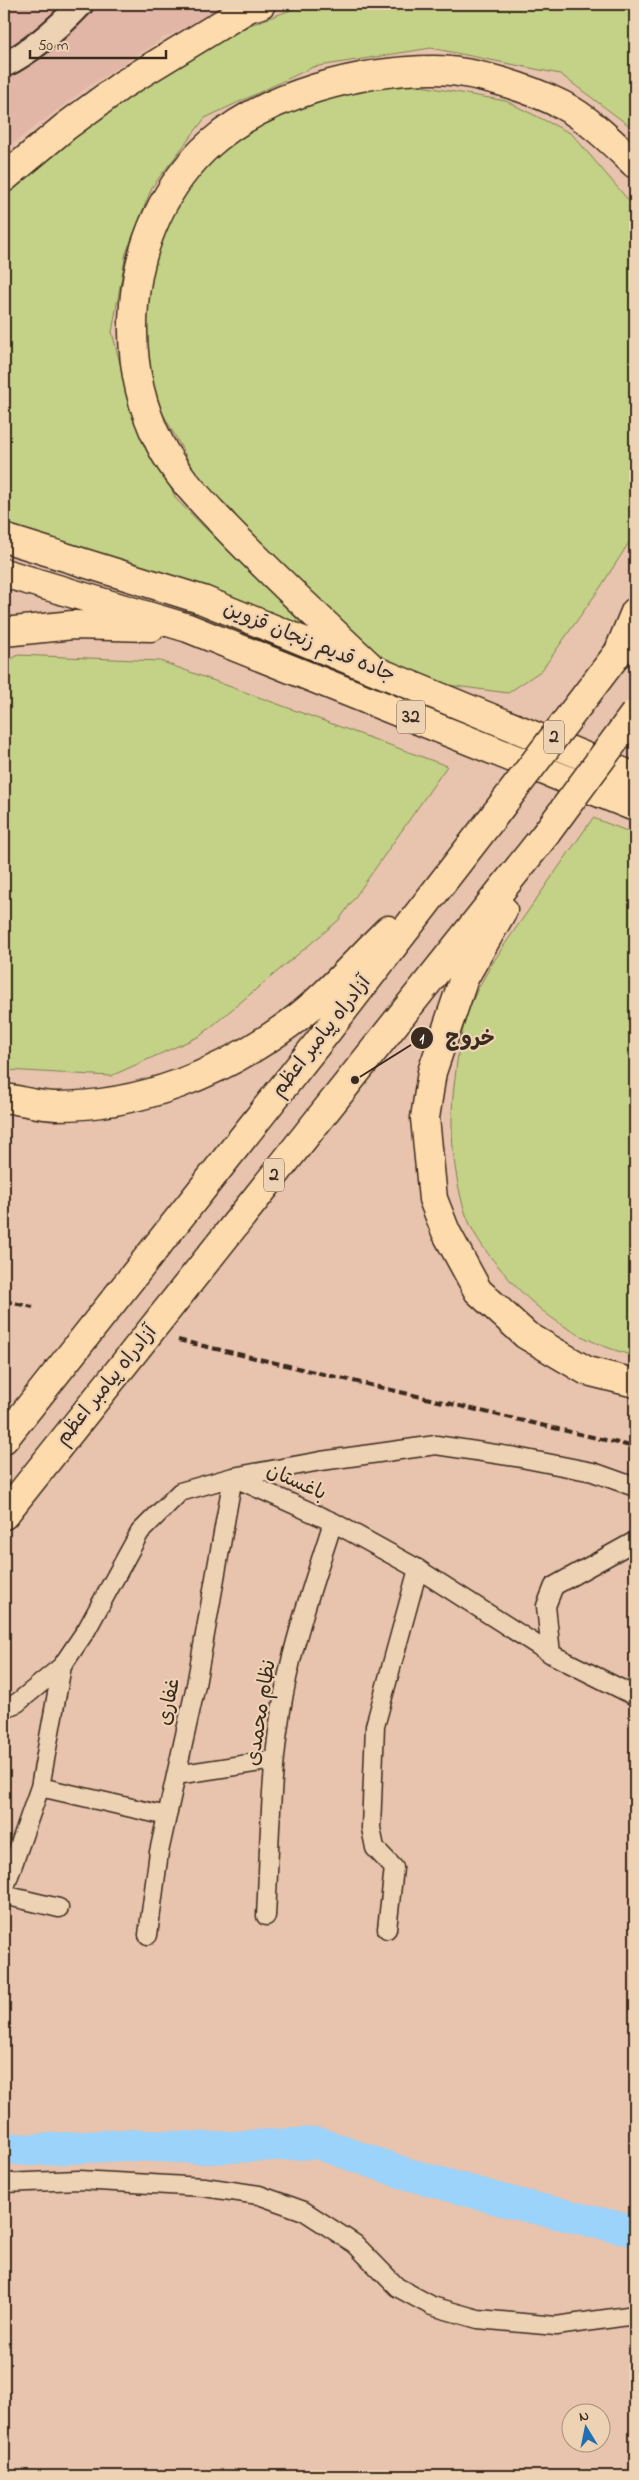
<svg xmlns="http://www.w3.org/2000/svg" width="639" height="2480" font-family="'Indie Flower','Playpen Sans Arabic',sans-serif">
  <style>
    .built { fill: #e1b6a7 }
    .green { fill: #c3d286; stroke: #7f7e52 }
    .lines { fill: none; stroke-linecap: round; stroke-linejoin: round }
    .river { stroke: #9bd3fa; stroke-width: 32 }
    .street-casing { stroke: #3b2a1e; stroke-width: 21 }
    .secondary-casing { stroke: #3b2a1e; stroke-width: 28 }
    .highway-casing { stroke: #3b2a1e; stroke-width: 31 }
    .street { stroke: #edd2b4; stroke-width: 18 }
    .secondary { stroke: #edd2b4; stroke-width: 24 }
    .highway { stroke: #fddbac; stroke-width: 28 }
    .rail { stroke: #3b2a1e; stroke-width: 4; stroke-dasharray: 8 4; stroke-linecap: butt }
    .highway-bridge-casing { stroke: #3b2a1e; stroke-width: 31; stroke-linecap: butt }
    .highway-bridge { stroke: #fddbac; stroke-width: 28 }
    .labels { text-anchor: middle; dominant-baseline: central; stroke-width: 4.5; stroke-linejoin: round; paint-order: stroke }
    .shield { fill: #edd2b4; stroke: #705c4b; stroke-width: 1 }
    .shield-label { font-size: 19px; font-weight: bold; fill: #3b2a1e }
    .street-label { font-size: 20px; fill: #3b2a1e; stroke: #edd2b4 }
    .leader { fill: none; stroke: #3b2a1e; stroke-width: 2 }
    .callout-dot { fill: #3b2a1e; stroke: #edd2b4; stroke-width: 2 }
    .mark-label { font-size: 15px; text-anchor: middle; font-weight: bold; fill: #fff }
    .callout-label { font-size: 21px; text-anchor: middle; font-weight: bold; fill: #3b2a1e; stroke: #edd2b4; stroke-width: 4.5; stroke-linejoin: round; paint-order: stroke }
  </style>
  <rect width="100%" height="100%" fill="#e8c3ae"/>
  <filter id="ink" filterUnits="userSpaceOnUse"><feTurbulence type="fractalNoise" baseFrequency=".02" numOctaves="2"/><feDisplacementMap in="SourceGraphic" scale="10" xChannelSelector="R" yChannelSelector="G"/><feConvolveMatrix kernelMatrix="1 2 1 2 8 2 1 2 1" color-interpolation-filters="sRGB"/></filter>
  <g filter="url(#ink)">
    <!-- built -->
    <path class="built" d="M4,4h230l-71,34 -74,48 -85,64z"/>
    <!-- green -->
    <path class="green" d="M307,4h328v126l-75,-56 -129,-26 -118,19 -108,51 -53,69 -26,66 -14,79 18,71 46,96 127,126 -299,-99v-344l29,-29 140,-85 77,-43z
      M410,84l96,17 66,33 63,74v325l-35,55 -58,82 -34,23 -75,-10 -53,-25 -32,-24 -146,-148 -49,-91 -11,-76 14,-79 29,-48 47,-52 88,-43z
      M18,655l142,6 287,105 -108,154 -139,116 -89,40 -104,-6 -3,-2v-404z
      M593,818l42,16v522c-56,-14 -100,-44 -136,-89 -15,-17 -28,-36 -35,-58 -12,-42 -15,-88 -9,-131 3,-25 6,-50 16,-74 14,-33 36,-63 57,-93 22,-31 43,-62 65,-93z"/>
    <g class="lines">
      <!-- river -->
      <path class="river" d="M4,2148l27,2 93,-5 84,3 109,-5 87,30 113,31 118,27"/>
      <defs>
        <path id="street" d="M551,1654l-5,-48 8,-20 81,-45
          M4,1708l13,-5 45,-37 25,-37 53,-97 40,-40 53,-15 100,45 85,47 133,85 84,42
          M176,1775l98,-15
          M40,1787l127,29
          M4,1890l36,-103 22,-121
          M4,1895l55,13
          M266,1916c4,-75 4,-149 18,-223 11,-58 31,-114 49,-171
          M387,1929l7,-61 -19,-20 -4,-20 4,-102 43,-157
          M148,1935l11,-83 37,-167 37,-208 88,-16 115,-16 80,12 77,15 42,15
          M4,2183l75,-3 125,7 55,8 45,16 51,33 42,43 35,19 46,13 78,7 79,-11"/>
        <path id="secondary" d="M4,65c29,-14 55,-38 77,-61"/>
        <path id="highway" d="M4,178l61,-51 57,-42 126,-77 13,-4
          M4,538l199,62 432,177
          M4,573l184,55 447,179
          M4,632l69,-7 78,2
          M618,653l17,-41
          M373,669c-50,-47 -100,-93 -148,-143 -23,-25 -49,-50 -65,-82 -22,-43 -30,-92 -26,-140 5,-61 31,-120 77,-161 55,-49 151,-73 223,-73 38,0 95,18 128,35 26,13 52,39 73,59
          M503,910l-39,68 -32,94 -7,46 8,81 13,33 32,59 48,44 61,36 48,12
          M4,1098c17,2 35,8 52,8 85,0 165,-32 233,-82 36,-26 67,-63 99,-94
          M4,1439l321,-405 165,-213
          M4,1515l541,-680"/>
      </defs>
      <!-- street casing -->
      <use href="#street" class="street-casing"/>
      <!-- secondary casing -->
      <use href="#secondary" class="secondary-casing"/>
      <!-- highway casing -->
      <use href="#highway" class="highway-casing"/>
      <!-- street -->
      <use href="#street" class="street"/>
      <!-- secondary -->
      <use href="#secondary" class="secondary"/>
      <!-- highway -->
      <use href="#highway" class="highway"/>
      <!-- rail -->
      <path class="rail" d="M4,1301l29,6
        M178,1340l457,107"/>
      <defs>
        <path id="highway-bridge" d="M490,821l128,-168
          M545,835l90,-122"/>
      </defs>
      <!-- highway-bridge casing -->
      <use href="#highway-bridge" class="highway-bridge-casing"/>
      <!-- highway-bridge -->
      <use href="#highway-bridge" class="highway-bridge"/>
    </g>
  </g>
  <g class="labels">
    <!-- shield labels -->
    <g class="shield">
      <rect x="397" y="700.5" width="28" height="33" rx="4"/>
      <rect x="544" y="720.5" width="20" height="33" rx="4"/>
      <rect x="264" y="1158.5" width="20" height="33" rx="4"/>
    </g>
    <g class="shield-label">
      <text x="411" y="717">32</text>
      <text x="554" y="737">2</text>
      <text x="274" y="1175">2</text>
    </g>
    <!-- street labels -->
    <g class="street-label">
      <text transform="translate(309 643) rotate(22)">جاده قدیم زنجان قزوین</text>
      <text transform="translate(322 1037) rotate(-52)">آزادراه پیامبر اعظم</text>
      <text transform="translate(107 1386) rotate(-51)">آزادراه پیامبر اعظم</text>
      <text transform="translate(296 1483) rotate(24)">باغستان</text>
      <text transform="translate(170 1702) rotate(-78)">غفاری</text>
      <text transform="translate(262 1713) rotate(-81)">نظام محمدی</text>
    </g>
  </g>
  <!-- callouts -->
  <path class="leader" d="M355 1080L422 1038"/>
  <g class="callout-dot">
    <circle cx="355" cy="1080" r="5"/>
    <circle cx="422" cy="1038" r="12"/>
  </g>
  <g class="mark-label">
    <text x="422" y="1043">1</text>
  </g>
  <g class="callout-label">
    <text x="470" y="1045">خروج</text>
  </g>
  <!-- margin -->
  <rect width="639" height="2480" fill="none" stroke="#edd2b4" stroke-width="20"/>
  <rect x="10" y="10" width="619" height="2460" fill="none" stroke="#3b2a1e" stroke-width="2" filter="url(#ink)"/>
  <!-- north arrow -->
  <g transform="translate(586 2428) rotate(350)"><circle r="24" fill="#edd2b4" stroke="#a68f78"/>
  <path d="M0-4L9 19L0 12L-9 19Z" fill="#1f6fb2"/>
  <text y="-8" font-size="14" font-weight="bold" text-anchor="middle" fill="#3b2a1e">N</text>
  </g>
  <!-- scale -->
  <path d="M30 50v8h136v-8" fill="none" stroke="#3b2a1e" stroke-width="2.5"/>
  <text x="38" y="50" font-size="15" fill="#3b2a1e" stroke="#edd2b4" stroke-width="4" paint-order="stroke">50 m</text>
</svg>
